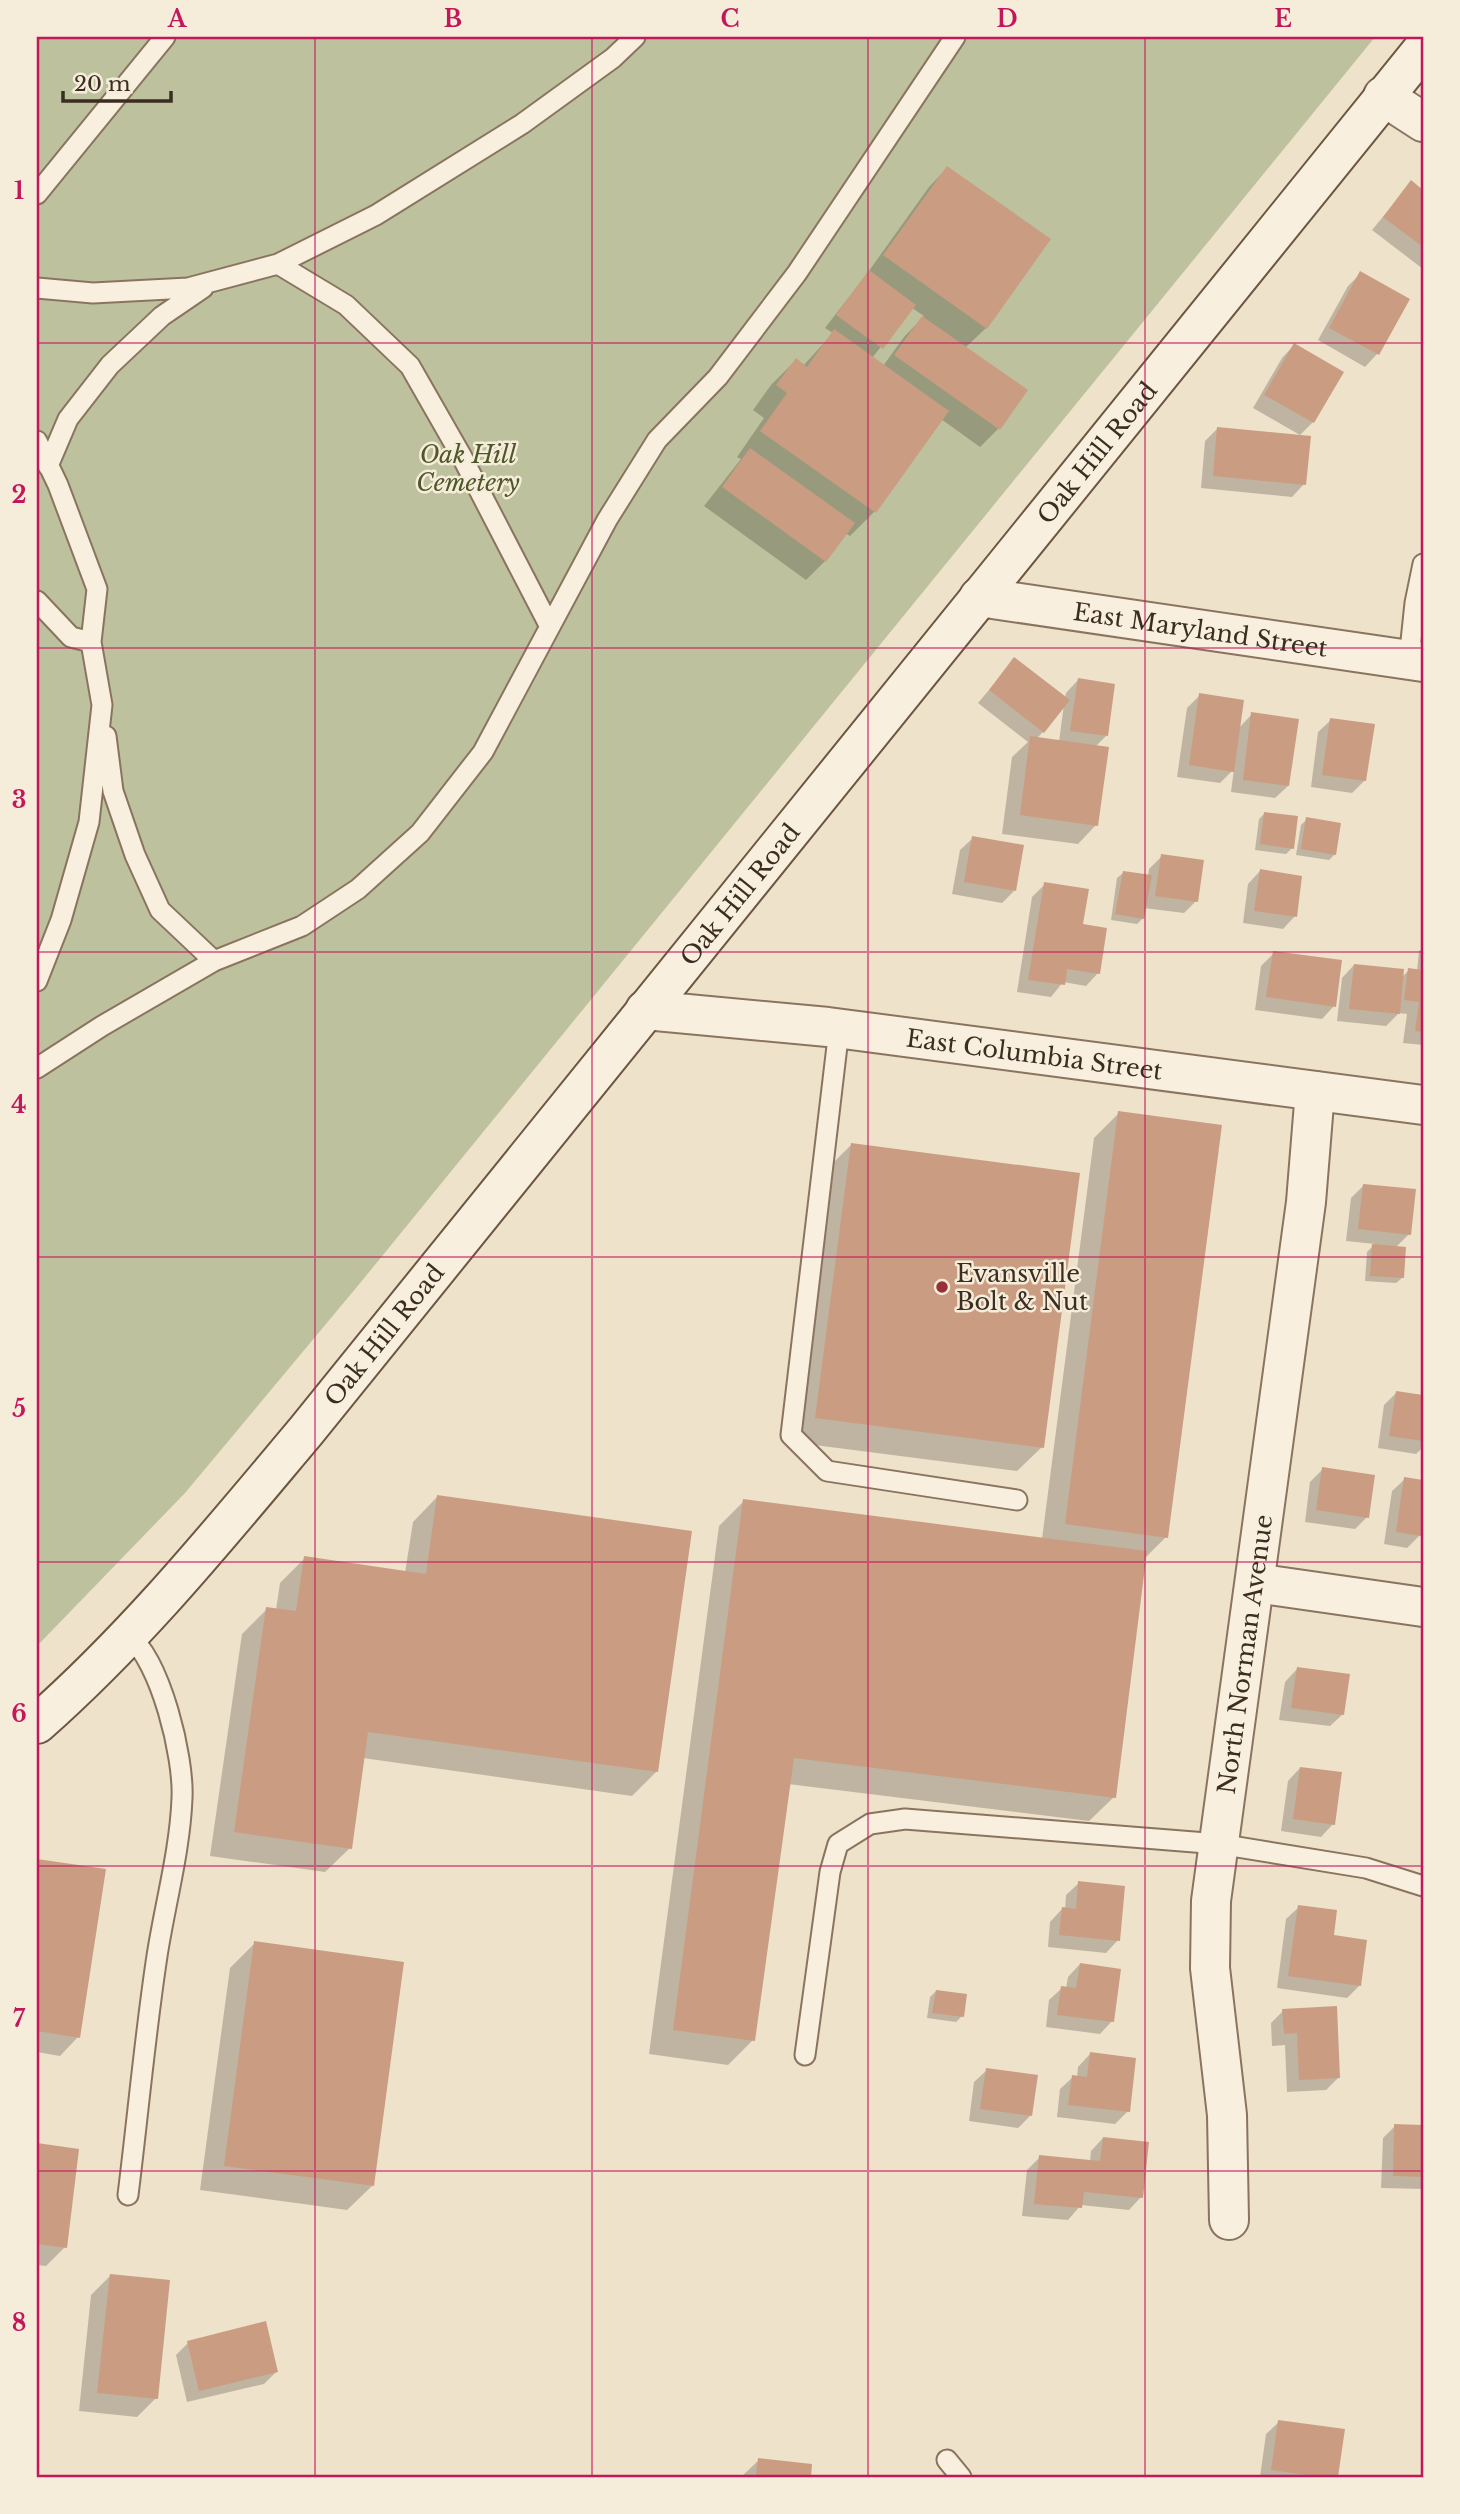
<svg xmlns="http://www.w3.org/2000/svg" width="1460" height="2514" font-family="'Libre Baskerville',serif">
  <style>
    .cemetery { fill: #bec19d }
    .shadow { fill: #0003; fill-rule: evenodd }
    .building { fill: #ca9d82 }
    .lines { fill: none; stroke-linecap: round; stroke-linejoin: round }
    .lane-casing { stroke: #8a745f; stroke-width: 23 }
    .street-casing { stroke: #8a745f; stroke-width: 42 }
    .secondary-casing { stroke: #6c5642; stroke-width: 42 }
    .lane { stroke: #f8efde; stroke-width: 19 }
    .street { stroke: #f8efde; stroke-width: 38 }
    .secondary { stroke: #f8efde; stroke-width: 38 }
    .grid { fill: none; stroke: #c2185b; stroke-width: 2; stroke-opacity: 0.55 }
    .poi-dot { fill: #973135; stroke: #f5ecda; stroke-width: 2.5 }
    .labels { text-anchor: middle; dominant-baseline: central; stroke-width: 5; stroke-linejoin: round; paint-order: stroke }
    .street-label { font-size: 24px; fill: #3b2d22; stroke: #f5ecda }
    .park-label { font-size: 24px; font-style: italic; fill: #4d5729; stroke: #f5ecda }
    .poi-label { font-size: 24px; fill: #3b2d22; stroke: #f5ecda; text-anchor: start }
    .neatline { fill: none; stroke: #c2185b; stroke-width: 2.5 }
    .grid-label { font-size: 23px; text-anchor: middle; font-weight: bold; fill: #c2185b }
  </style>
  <rect width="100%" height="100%" fill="#eee2ca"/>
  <!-- cemetery -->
  <path class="cemetery" d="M37,37h1338l-1014,1245 -176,211 -148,153z"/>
  <!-- shadow -->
  <path class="shadow" d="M947,168l39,160 -21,20 34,80 -19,19 -39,-28 -67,93 -24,24 -5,-3 -20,28 -19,19 -102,-74 37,-47 -4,-2 27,-39 -11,-8 18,-25 25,-25 7,6 30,-33 -8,-5 41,-53 63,-88zM912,308l12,8 -20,21 -21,29 -11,-8z
    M1411,183l12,9v77l-51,-39z
    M1361,273l47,27 -31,54 -12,13 -47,-27 30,-54z
    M1294,345l47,27 -28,50 -13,13 -47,-27 29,-50z
    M1218,428l86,56 -12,13 -91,-9 4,-47z
    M1015,659l50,39 1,-5 12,-13 28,56 -11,11 1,78 -18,19 -76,-10 10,-77 16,-15 -50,-39zM1064,704l-5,38 -23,-3 7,-7z
    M1200,695l39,33 13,-14 36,72 -13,12 -44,-6 3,-23 -14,14 -43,-6 10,-69z
    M1331,720l34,60 -13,13 -41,-6 7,-55z
    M1265,813l27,35 -6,6 -31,-4 4,-31z
    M1307,819l28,35 -6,6 -33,-5 5,-30z
    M973,838l41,53 -12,12 -50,-9 8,-44z
    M1162,856l34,45 -12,12 -40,-5 -1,10 -6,6 -26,-4 6,-42 6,-5 25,4 1,-8z
    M1260,871l35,45 -12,13 -40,-6 5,-39z
    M1045,884l36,42 17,47 -12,13 -23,-4 -12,15 -34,-5 15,-95z
    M1423,948v97l-20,-2 4,-29 -8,-1 -13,13 -49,-5 5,-43 12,-13 48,12 7,-7 8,1 2,-20z
    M1274,953l60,53 -12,13 -67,-9 6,-44z
    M1119,1113l47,424 -22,22 -30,238 -25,24 -301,-37 -35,256 -25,25 -79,-11 70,-528 25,-25 298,38 52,-401z
    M851,1145l191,302 -25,24 -226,-29 36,-273z
    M1364,1185l45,49 -14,14 7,30 -6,5 -31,-2 2,-29 8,-8 -29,-3 5,-43z
    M1396,1393l27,3v51l-7,7 -38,-6 6,-43z
    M1323,1469l44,48 -12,12 -50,-7 5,-40z
    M1405,1479l18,2v55l-3,-1 -13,13 -23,-4 8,-53z
    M437,1497l220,274 -25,25 -269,-38 -13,90 -25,24 -115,-16 32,-222 25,-25 9,1 4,-27 25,-25 100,15 8,-51z
    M1297,1669l46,45 -13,12 -51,-6 6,-38z
    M1300,1768l33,56 -12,13 -40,-6 7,-50z
    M37,1860l67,10 -26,167 -18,19 -23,-4z
    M1079,1883l39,57 -12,13 -58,-6 2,-25 12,-13 3,1 1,-15z
    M1299,1907l33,30 28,48 -13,13 -70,-10 9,-69z
    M255,1943l117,243 -25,24 -147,-20 30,-222z
    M1080,1964l32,57 -12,13 -54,-7 3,-27 13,-12h4l2,-11z
    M936,1991l26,25 -6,6 -29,-4 3,-21z
    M1283,2011l56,66 -13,13 -39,2 -2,-47 -13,1 -1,-23z
    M1090,2054l38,57 -13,13 -58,-7 3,-28 13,-12h4l1,-10z
    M987,2070l43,46 -12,12 -49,-7 5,-39z
    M1395,2126l28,1v62l-42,-1 2,-50z
    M1103,2138l38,59 -12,13 -48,-5 -13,15 -46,-4 5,-46 13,-13 50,5 1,-11z
    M37,2145l40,6 -12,96 -19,19 -9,-1z
    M110,2276l46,122 -19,19 -58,-6 12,-116z
    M188,2343l89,28 -13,13 -77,18 -11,-47z
    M1279,2422l64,9 -7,46h-76l6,-43z
    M759,2460l51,5 -1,12h-68z"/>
  <!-- building -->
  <path class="building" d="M947,166l104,73 -64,90 -104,-74z
    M1411,180l12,10v57l-40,-30z
    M869,270l47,35 -33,44 -47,-34z
    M1360,271l50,28 -31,56 -50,-27z
    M922,316l106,74 -28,40 -106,-75z
    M834,329l115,82 -73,102 -116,-82 27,-38 -11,-8 20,-27 11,9z
    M1294,343l50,29 -30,51 -50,-28z
    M1217,427l94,9 -5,49 -93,-9z
    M750,448l105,75 -29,39 -104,-75z
    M1014,657l56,43 -26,33 -55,-43z
    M1078,678l37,6 -7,52 -38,-5z
    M1199,693l45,7 -10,72 -45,-7z
    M1251,712l48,7 -10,67 -46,-6z
    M1330,718l45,6 -9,57 -44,-6z
    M1030,736l79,11 -11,79 -78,-11z
    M1264,812l34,4 -4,33 -34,-5z
    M1306,817l35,6 -5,32 -35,-6z
    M972,836l52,9 -8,46 -52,-9z
    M1161,854l43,6 -6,42 -43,-6z
    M1260,869l42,7 -5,41 -43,-6z
    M1123,871l29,4 -8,44 -29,-5z
    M1044,882l45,7 -6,35 24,4 -7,46 -33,-5 -2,16 -37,-5z
    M1273,951l69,9 -6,47 -70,-10z
    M1354,964l50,5 -4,45 -51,-5z
    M1408,968l15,2v62l-8,-1 4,-29 -15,-2z
    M1118,1111l104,14 -54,413 -103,-14z
    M851,1143l229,30 -36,275 -229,-30z
    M1363,1184l53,5 -5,46 -53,-6z
    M1372,1244l34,3 -2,31 -34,-2z
    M1396,1391l27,4v46l-34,-5z
    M1322,1467l53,8 -6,43 -53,-8z
    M1404,1477l19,3 -2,56 -25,-4z
    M437,1495l255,36 -34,241 -290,-40 -16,117 -118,-17 32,-225 30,4 8,-55 122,18z
    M743,1499l404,52 -31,247 -322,-40 -39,283 -82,-11z
    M1297,1667l53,7 -6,41 -53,-7z
    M1300,1767l42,5 -7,53 -42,-6z
    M37,1859l69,10 -26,169 -43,-7z
    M1078,1881l47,5 -5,55 -61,-6 3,-28 14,2z
    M1298,1905l39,5 -3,25 33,5 -6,46 -73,-10z
    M254,1941l150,21 -30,224 -150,-20z
    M1080,1963l41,6 -7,53 -57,-7 4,-29 15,2z
    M936,1990l31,4 -3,23 -32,-4z
    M1337,2006l3,72 -41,2 -2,-47 -13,1 -2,-25z
    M1090,2052l46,6 -6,54 -62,-7 4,-30 15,2z
    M986,2068l52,7 -6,41 -52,-7z
    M1394,2124l29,1v52l-30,-1z
    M1103,2137l46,5 -6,56 -59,-6 -2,16 -48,-4 5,-49 61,6z
    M37,2143l42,6 -12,99 -30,-4z
    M110,2274l60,6 -12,119 -61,-6z
    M266,2321l12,51 -79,19 -12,-50z
    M1278,2420l67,9 -7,48h-17l-50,-7z
    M758,2458l54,6 -1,13h-55z"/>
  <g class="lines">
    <defs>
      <path id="lane" d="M37,194l128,-157
        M278,264l68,41 64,61 52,91 87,168
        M37,288l56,5 95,-5 90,-24 98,-49 146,-91 91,-66 22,-21
        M37,441l21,44 39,104 -6,53
        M48,466l20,-47 42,-54 52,-49 41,-28
        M37,601l34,36 20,5 11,63 -13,117 -28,98 -24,61
        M1409,660l6,-57 8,-39
        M106,736l7,55 22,64 25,55 54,51
        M839,1029l-48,406 36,36 190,29
        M37,1068l65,-42 112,-65 88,-35 56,-37 62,-56 63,-81 124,-232 50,-80 61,-63 79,-104 158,-236
        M128,1635c33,26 56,122 54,163 -2,53 -17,106 -25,158 -12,79 -19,159 -29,239
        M805,2055l25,-183 8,-28 32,-20 35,-5 314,25 147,24 57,18
        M947,2460l14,17"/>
      <g id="street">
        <path d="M1383,96l40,26"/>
        <path id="s1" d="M979,597l444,65"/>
        <path id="s2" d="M645,1010l183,17 595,78"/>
        <path d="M1255,1583l168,24"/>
        <path id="s3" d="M1229,2220l-2,-105 -17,-147 1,-67 95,-699 9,-111"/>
      </g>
      <g id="secondary">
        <path id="s4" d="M37,1724c100,-88 184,-192 269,-293l1117,-1382"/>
      </g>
    </defs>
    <!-- lane casing -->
    <use href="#lane" class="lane-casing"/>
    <!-- street casing -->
    <use href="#street" class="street-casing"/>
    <!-- secondary casing -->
    <use href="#secondary" class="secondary-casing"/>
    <!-- lane -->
    <use href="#lane" class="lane"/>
    <!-- street -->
    <use href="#street" class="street"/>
    <!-- secondary -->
    <use href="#secondary" class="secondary"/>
  </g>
  <!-- grid -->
  <path class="grid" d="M315,37v2440M592,37v2440M868,37v2440M1145,37v2440M37,343h1386M37,648h1386M37,952h1386M37,1257h1386M37,1562h1386M37,1866h1386M37,2171h1386"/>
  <!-- markers -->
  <circle class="poi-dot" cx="942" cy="1287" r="7"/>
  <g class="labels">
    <!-- street labels -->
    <g class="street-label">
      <text stroke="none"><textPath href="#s4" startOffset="1656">Oak Hill Road</textPath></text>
      <text stroke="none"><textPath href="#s1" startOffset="224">East Maryland Street</textPath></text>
      <text stroke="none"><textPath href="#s4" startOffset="1088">Oak Hill Road</textPath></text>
      <text stroke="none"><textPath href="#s2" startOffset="392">East Columbia Street</textPath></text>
      <text stroke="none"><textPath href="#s4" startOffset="522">Oak Hill Road</textPath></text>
      <text stroke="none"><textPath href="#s3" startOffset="569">North Norman Avenue</textPath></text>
    </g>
    <!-- park labels -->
    <g class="park-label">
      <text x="468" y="454">Oak Hill<tspan x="468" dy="28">Cemetery</tspan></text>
    </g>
    <!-- poi labels -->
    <g class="poi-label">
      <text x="956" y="1273">Evansville<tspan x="956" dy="28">Bolt &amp; Nut</tspan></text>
    </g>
  </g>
  <!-- border -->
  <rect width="1460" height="2514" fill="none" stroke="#f5ecda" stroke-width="77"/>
  <!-- scale -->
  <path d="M63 91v10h108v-10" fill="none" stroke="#3b2d22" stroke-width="3.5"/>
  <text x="74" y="91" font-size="21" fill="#3b2d22" stroke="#f5ecda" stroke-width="5" paint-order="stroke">20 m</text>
  <rect x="38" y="38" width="1384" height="2438" class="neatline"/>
  <g class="grid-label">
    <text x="177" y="27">A</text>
    <text x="453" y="27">B</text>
    <text x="730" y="27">C</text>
    <text x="1007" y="27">D</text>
    <text x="1283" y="27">E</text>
    <text x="19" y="199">1</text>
    <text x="19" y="503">2</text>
    <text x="19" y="808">3</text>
    <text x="19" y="1113">4</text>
    <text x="19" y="1417">5</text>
    <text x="19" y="1722">6</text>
    <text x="19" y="2027">7</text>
    <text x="19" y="2331">8</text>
  </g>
</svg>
